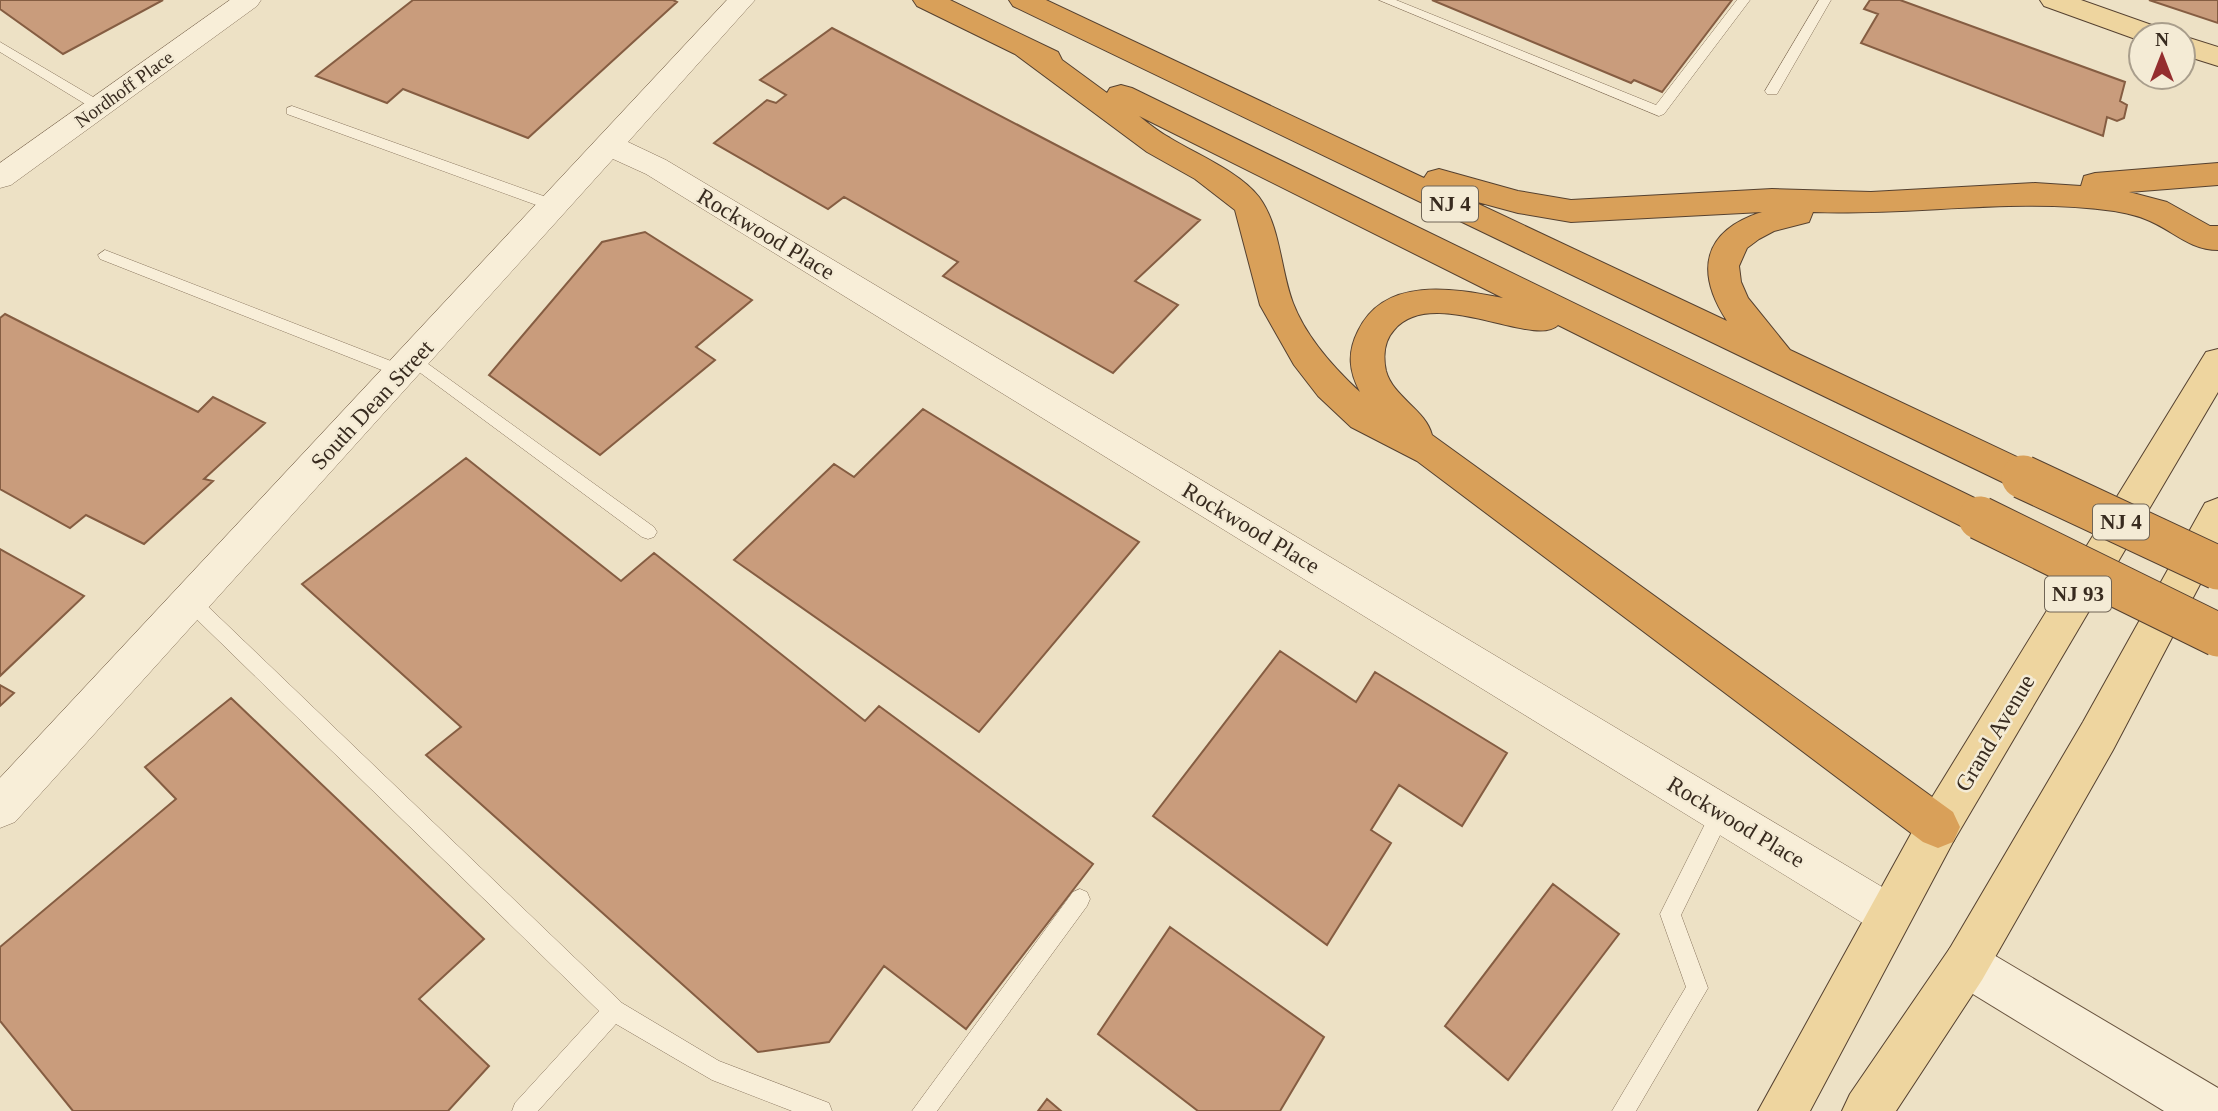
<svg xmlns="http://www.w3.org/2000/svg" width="2218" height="1111" font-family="Georgia,serif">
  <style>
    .building { fill: #c99c7c; stroke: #855d42; stroke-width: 2 }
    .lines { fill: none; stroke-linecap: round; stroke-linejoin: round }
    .lane-casing { stroke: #87735c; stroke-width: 1 }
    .street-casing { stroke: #87735c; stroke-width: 1 }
    .secondary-casing { stroke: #69543f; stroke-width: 2 }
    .primary-casing { stroke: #554130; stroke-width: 2 }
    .highway-casing { stroke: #554130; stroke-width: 2 }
    .lane { fill: #f8eed8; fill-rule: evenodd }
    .street { fill: #f8eed8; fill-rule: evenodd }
    .secondary { fill: #f8eed8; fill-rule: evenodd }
    .primary { fill: #eed59f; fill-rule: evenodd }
    .highway { fill: #d9a059; fill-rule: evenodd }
    .highway-bridge-far1-casing { stroke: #554130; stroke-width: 34; stroke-linecap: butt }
    .highway-bridge-casing { stroke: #554130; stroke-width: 45; stroke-linecap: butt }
    .highway-bridge-far1 { stroke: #d9a059; stroke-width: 32 }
    .highway-bridge { stroke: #d9a059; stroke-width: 43 }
    .labels { text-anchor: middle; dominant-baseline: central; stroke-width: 5; stroke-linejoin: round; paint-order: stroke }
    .far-street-label { font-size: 19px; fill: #382b1f; stroke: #f4ebd5 }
    .shield { fill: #f4ebd5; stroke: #706556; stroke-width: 2 }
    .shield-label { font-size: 21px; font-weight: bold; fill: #382b1f }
    .street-label { font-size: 23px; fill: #382b1f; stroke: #f4ebd5 }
  </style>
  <rect width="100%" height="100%" fill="#ede1c5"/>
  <!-- building -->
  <path class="building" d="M0,0h163l-100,54 -63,-45z
    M413,0h260l4,2 -149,136 -125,-49 -16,14 -71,-27z
    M1432,0h300l-70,92 -28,-12 -3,3z
    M1870,0h30l225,82 -5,19 7,4 -3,13 -7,3 -10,-4 -4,19 -242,-93 17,-29 -14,-5z
    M2149,0h69v23z
    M832,28l368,192 -65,61 43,24 -65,68 -170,-97 15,-14 -114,-65 -16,12 -114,-66 53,-43 9,3 10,-8 -26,-15z
    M645,232l107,68 -56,47 19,13 -115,95 -111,-80 113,-133z
    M5,314l193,98 15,-15 52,26 -61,56 9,2 -69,63 -58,-29 -16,13 -70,-39v-171z
    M923,409l216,133 -160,190 -245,-172 100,-96 20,13z
    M466,458l155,123 33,-28 211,168 14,-15 214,158 -127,165 -82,-63 -55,76 -71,10 -332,-297 35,-28 -159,-143z
    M0,549l84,47 -84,80z
    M1280,651l76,51 19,-30 132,81 -45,73 -63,-41 -28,45 20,13 -64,102 -174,-129z
    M0,685l14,8 -14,13z
    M231,698l253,241 -65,60 70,67 -41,45h-375l-73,-90v-74l176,-148 -31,-32z
    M1553,884l66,50 -111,146 -63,-54z
    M1170,927l154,110 -44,74h-82l-100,-77z
    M1047,1099l14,12h-23z"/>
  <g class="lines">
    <defs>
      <path id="lane" d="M1379,0h17l260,105 81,-105h13l-86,114 -5,2z
        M1819,0h12l-54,94h-10l-2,-3z
        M0,42l105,62v6h-10l-95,-58z
        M292,106l268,96 2,4 -7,5 -5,-1 -263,-96v-6z
        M105,250l304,118 2,4 -2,4h-12l-297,-117 -2,-4z
        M413,353l241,174 3,5 -3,5 -6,2 -6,-2 -235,-174 -2,-4 2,-4z
        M190,593l6,2 426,408 97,58 110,42 3,8h-40l-80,-31 -96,-56 -78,87h-26l3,-8 84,-92 -415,-404 -3,-6 3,-6z
        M1721,803l7,3 3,7 -50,102 27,73 -72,123h-24l74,-124 -26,-73 54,-108z
        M1080,889l7,3 3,7 -3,7 -150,205h-25l161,-219z"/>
      <path id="street" d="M230,0h31l-4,6 -246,179 -11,3v-25z
        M727,0h28l-127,142 38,18 1238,740 7,15 -7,15 -15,7 -15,-7 -1228,-756 -33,-15 -598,663 -15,6v-50z"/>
      <path id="secondary" d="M1966,941l16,7 236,140v23h-54l-214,-131 -7,-16 7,-16z"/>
      <path id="primary" d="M2040,0h41l82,29 4,6h-26v6l-97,-35z
        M2183,36l35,11v19l-35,-11z
        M2218,349v43l-265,450 -143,269h-52l165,-299 283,-460z
        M2218,498v52l-105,200 -131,230 -86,131h-54l8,-17 100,-146 133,-226 122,-219z"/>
      <path id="highway" d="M913,0h37l108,52 4,8 45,33 3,-5 11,-3 11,3 861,419 6,11 -6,11 -13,5 -13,-5 -409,-204c-24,24 -126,-41 -164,5 -10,11 -11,27 -8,41 7,26 40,39 46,64l521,377 7,15 -7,15 -15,6 -15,-6 -506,-381 -66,-34 -33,-31 -24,-31 -34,-60 -25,-95 -40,-31 -48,-27 -132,-98 -98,-48zM1139,116l364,182c-50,-10 -119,-22 -145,33 -11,22 -9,40 2,61 -26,-24 -54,-55 -67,-89 -13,-34 -12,-76 -34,-106 -19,-25 -63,-43 -89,-59 -11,-6 -21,-14 -31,-22z
        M1009,0h37l378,178 4,-6 11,-3 79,22 53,9 201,-11 99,3 164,-9 46,3 3,-10 11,-3 123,-10v22l-89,7 38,10 43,24h8v24c-30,0 -46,-21 -73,-31 -9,-4 -21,-6 -31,-8 -99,-14 -201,5 -301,1l-4,10 -35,9 -15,8 -12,9 -8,18 2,16 7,16 42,52 246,116 6,11 -6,11 -13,4 -1010,-486zM1470,200l48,13 53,9 191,-10c-60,19 -67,60 -35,109z"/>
    </defs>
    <!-- lane casing -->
    <use href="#lane" class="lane-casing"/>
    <!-- street casing -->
    <use href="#street" class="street-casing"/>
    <!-- secondary casing -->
    <use href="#secondary" class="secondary-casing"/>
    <!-- primary casing -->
    <use href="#primary" class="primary-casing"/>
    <!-- highway casing -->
    <use href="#highway" class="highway-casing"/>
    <!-- lane -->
    <use href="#lane" class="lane"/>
    <!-- street -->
    <use href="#street" class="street"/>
    <!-- secondary -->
    <use href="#secondary" class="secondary"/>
    <!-- primary -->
    <use href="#primary" class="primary"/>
    <!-- highway -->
    <use href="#highway" class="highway"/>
    <defs>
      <path id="highway-bridge-far1" d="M2023,477l3,1"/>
      <path id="highway-bridge" d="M2023,477l195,91
        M1980,518l238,117"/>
    </defs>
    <!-- highway-bridge-far1 casing -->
    <use href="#highway-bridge-far1" class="highway-bridge-far1-casing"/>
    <!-- highway-bridge casing -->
    <use href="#highway-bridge" class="highway-bridge-casing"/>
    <!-- highway-bridge-far1 -->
    <use href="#highway-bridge-far1" class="highway-bridge-far1"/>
    <!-- highway-bridge -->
    <use href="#highway-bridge" class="highway-bridge"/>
  </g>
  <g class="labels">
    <!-- far-street labels -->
    <g class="far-street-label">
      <text transform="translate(124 89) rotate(-36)">Nordhoff Place</text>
    </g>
    <!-- shield labels -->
    <g class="shield">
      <rect x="1422" y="186.5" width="56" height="35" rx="5"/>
      <rect x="2093" y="504.5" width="56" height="35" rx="5"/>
      <rect x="2045" y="576.5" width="66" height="35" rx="5"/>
    </g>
    <g class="shield-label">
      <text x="1450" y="204">NJ 4</text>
      <text x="2121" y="522">NJ 4</text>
      <text x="2078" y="594">NJ 93</text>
    </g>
    <!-- street labels -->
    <g class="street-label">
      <text transform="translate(766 234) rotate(31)">Rockwood Place</text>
      <text transform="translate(372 405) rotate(-47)">South Dean Street</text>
      <text transform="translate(1251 528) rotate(31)">Rockwood Place</text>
      <text transform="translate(1995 733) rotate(-59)">Grand Avenue</text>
      <text transform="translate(1736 822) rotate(31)">Rockwood Place</text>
    </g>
  </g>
  <!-- north arrow -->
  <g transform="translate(2162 56)"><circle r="33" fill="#f4ebd5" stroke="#a99e8c" stroke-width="2"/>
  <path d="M0-5L12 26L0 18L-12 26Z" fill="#942e2f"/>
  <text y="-10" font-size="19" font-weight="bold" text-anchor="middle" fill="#382b1f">N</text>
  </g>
</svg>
